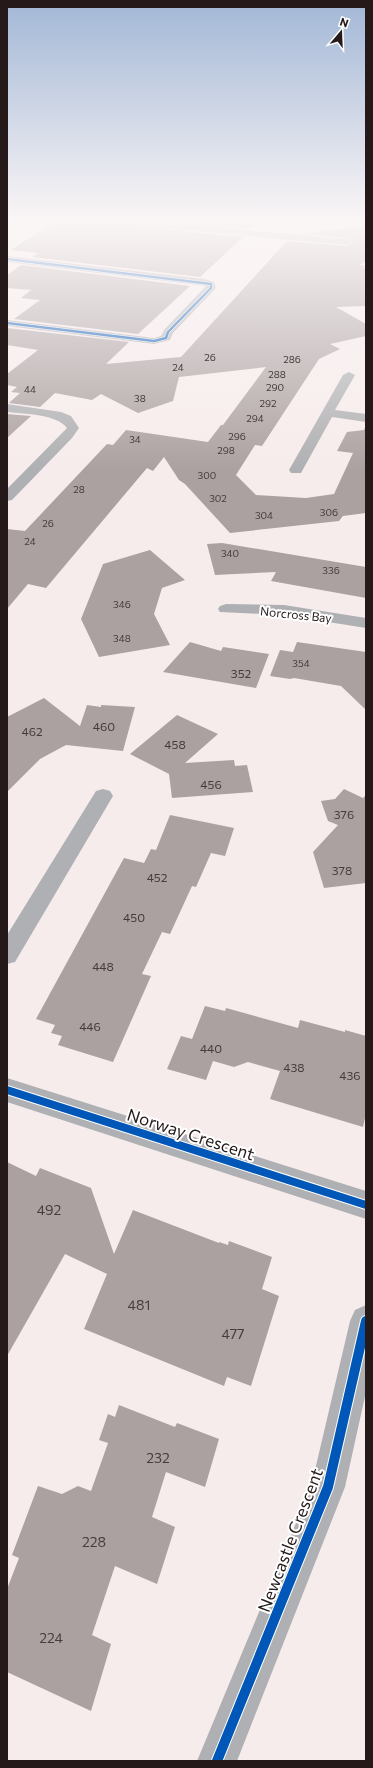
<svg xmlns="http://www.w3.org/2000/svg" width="373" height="1768" font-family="Commissioner,sans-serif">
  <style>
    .building { fill: #aca1a1 }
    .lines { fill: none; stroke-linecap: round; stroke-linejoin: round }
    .street { fill: #afb0b3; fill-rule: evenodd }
    .cycleway-far2-casing { stroke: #fff; stroke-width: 3.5 }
    .cycleway-far1-casing { stroke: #fff; stroke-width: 10 }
    .cycleway-casing { stroke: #fff; stroke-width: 12 }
    .cycleway-far2 { stroke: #0057b8; stroke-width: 2.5 }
    .cycleway-far1 { stroke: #0057b8; stroke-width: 8 }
    .cycleway { stroke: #0057b8; stroke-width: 10 }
    .labels { text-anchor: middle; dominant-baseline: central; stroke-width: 4; stroke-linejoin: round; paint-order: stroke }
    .far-number-label { font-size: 10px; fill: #473b3b }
    .far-street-label { font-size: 12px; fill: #251919; stroke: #fff }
    .number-label { font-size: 12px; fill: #473b3b }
    .near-number-label { font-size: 14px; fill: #473b3b }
    .near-street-label { font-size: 17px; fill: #251919; stroke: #fff }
  </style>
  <rect width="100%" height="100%" fill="#f7ecec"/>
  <!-- building -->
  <path class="building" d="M53,223h84l5,4 101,10 -43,40 -168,-20 7,-4 -28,-3z
    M181,223h77l-7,6z
    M366,225v36l-7,4 6,1 -3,2h4v38l-30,1 30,17v12l-36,8 10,5 -21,10 -57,87 -7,-1 -19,30 20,20 50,3 28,-4 19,-41 -16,-2 10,-19 17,-2 2,-5v88l-23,3 -4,5 -109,12 -45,-49 -6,-4 -15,-23 -11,14 -6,-3 -101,120 -18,-4 -21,25v-80l18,2 82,-87 6,1 13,-15 82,12 13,-17h2l43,-58 -87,10 -6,24 -35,12 -37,-19 -9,6 -37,-7 -15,14 -31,-4 11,-10 -9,-1 6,-5 -10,-2v-11l31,-24 -31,-5v-17l122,14 -23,22 75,-7 106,-116 60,5 5,-4 -5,-4 -44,-4z
    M21,265l169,21 -52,48 -124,-15 26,-19 -19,-2 10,-8 -24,-2v-13z
    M7,414l24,2 -24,22z
    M222,543l144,24v31l-95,-17 5,-9 -61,3 -8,-31z
    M150,550l35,30 -23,8 -8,26 16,31 -71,12 -18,-38 22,-55z
    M190,642l31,9 2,-4 46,7 -13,34 -93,-16z
    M297,642l69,10v58l-25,-24 -47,-8 -4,1 -20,-3 10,-26 13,2z
    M44,698l36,28 7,-21 14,2v-2l34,2 -12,44 -57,-6 -26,14 -33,33v-75z
    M177,715l41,19 -33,29 49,-3 1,6 12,-1 6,27 -81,6 -3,-24 -39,-20z
    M344,789l19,9 3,-3v88l-42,5 -11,-36 25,-27 -10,-4 -7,-20 14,-2z
    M170,815l64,13 -9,28 -14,-3 -15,34 -4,-1 -22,48 -8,-2 -20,42 9,2 -38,86 -55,-17 4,-9 -11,-3 4,-8 -19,-6 88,-161 20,5 7,-14 5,1z
    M205,1006l20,5 1,-3 72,20 2,-8 45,12v-2l21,6v78l-3,13 -93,-28 10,-28 -32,-9 -14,5 -21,-6 -7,19 -39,-11 14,-33 11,3z
    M7,1162l29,14 4,-8 51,20 23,66 19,-44 86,33v-1l9,3 1,-4 43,16 -10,32 17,7 -28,90 -24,-9 -3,9 -140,-57 23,-55 -42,-20 -58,102z
    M119,1405l56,22 2,-4 42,16 -14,48 -39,-15 -14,45 23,10 -18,57 -42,-18 -23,69 19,9 -20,67 -84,-39v-83l12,-31 -7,-3 26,-69 24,8 16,-8 13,5 17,-48 -9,-3 9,-26 7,3z"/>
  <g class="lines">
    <!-- street -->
    <path class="street" d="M138,223h29l180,16 4,3 -4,3 -205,-19z
      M7,256l197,23 10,3 2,6 -43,45 -3,7 -16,4 -147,-18v-6l147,18 7,-2 3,-6 42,-44 -199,-24z
      M349,372l6,3 -20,35 31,4v8l-34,-5 -31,56h-10l-2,-3 54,-95z
      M7,404l54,8 10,4 8,12 -7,10 -60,62 -5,1v-12l60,-61c-10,-14 -43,-14 -60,-16z
      M226,604l58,1 82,13v10l-82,-13 -64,-3 -2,-3 2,-3z
      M103,789l7,2 3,5 -98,166 -8,2v-29l89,-144z
      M7,1078l359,113v28l-359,-117z
      M366,1305v87l-21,95 -108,274h-40l114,-274 39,-166 5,-11z"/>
    <defs>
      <path id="cycleway-far2" d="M7,259l204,25v4l-43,44 -2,6 -12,3 -147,-18"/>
      <path id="cycleway-far1" d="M7,1090l359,115"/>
      <path id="cycleway" d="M217,1761l111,-274 38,-166"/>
    </defs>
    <!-- cycleway-far2 casing -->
    <use href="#cycleway-far2" class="cycleway-far2-casing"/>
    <!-- cycleway-far1 casing -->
    <use href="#cycleway-far1" class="cycleway-far1-casing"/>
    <!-- cycleway casing -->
    <use href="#cycleway" class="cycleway-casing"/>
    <!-- cycleway-far2 -->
    <use href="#cycleway-far2" class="cycleway-far2"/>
    <!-- cycleway-far1 -->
    <use href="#cycleway-far1" class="cycleway-far1"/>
    <!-- cycleway -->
    <use href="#cycleway" class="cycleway"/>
  </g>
  <!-- sky -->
  <linearGradient id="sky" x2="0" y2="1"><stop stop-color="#a2b7d6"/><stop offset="0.47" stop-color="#fbf6f6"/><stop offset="1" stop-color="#fbf6f6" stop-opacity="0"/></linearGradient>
  <rect width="373" height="470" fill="url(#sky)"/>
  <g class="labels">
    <!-- far-number labels -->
    <g class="far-number-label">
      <text x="210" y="357">26</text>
      <text x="292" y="359">286</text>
      <text x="178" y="367">24</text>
      <text x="277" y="374">288</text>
      <text x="275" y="387">290</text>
      <text x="30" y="389">44</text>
      <text x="140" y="398">38</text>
      <text x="268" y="403">292</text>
      <text x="255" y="418">294</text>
      <text x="237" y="436">296</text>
      <text x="135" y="439">34</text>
      <text x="226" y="450">298</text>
      <text x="207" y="475">300</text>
      <text x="79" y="489">28</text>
      <text x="218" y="498">302</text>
      <text x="329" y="512">306</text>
      <text x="264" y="515">304</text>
      <text x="48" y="523">26</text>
      <text x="30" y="541">24</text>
      <text x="230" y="553">340</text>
      <text x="331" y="570">336</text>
      <text x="122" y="604">346</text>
      <text x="122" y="638">348</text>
      <text x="301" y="663">354</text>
    </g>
    <!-- far-street labels -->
    <g class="far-street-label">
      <text transform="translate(296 614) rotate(6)">Norcross Bay</text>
    </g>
    <!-- number labels -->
    <g class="number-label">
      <text x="241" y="673">352</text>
      <text x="104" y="726">460</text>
      <text x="32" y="731">462</text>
      <text x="175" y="744">458</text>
      <text x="211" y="784">456</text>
      <text x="344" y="814">376</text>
      <text x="342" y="870">378</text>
      <text x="157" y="877">452</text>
      <text x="134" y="917">450</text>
      <text x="103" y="966">448</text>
      <text x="90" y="1026">446</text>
      <text x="211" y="1048">440</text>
      <text x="294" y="1067">438</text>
      <text x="350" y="1075">436</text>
    </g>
    <!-- near-number labels -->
    <g class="near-number-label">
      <text x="49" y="1209">492</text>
      <text x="139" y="1304">481</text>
      <text x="233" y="1333">477</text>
      <text x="158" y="1457">232</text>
      <text x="94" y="1541">228</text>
      <text x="51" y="1637">224</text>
    </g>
    <!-- near-street labels -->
    <g class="near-street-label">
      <text transform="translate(191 1134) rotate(18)">Norway Crescent</text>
      <text transform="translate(290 1540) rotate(-69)">Newcastle Crescent</text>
    </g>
  </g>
  <!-- border -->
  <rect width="373" height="1768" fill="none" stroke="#251919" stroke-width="16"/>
  <!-- north arrow -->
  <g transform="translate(341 32) rotate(19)" stroke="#ffffff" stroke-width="3" paint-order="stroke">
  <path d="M0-3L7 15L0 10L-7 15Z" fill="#251919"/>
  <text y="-6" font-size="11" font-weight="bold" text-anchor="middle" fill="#251919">N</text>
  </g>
</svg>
